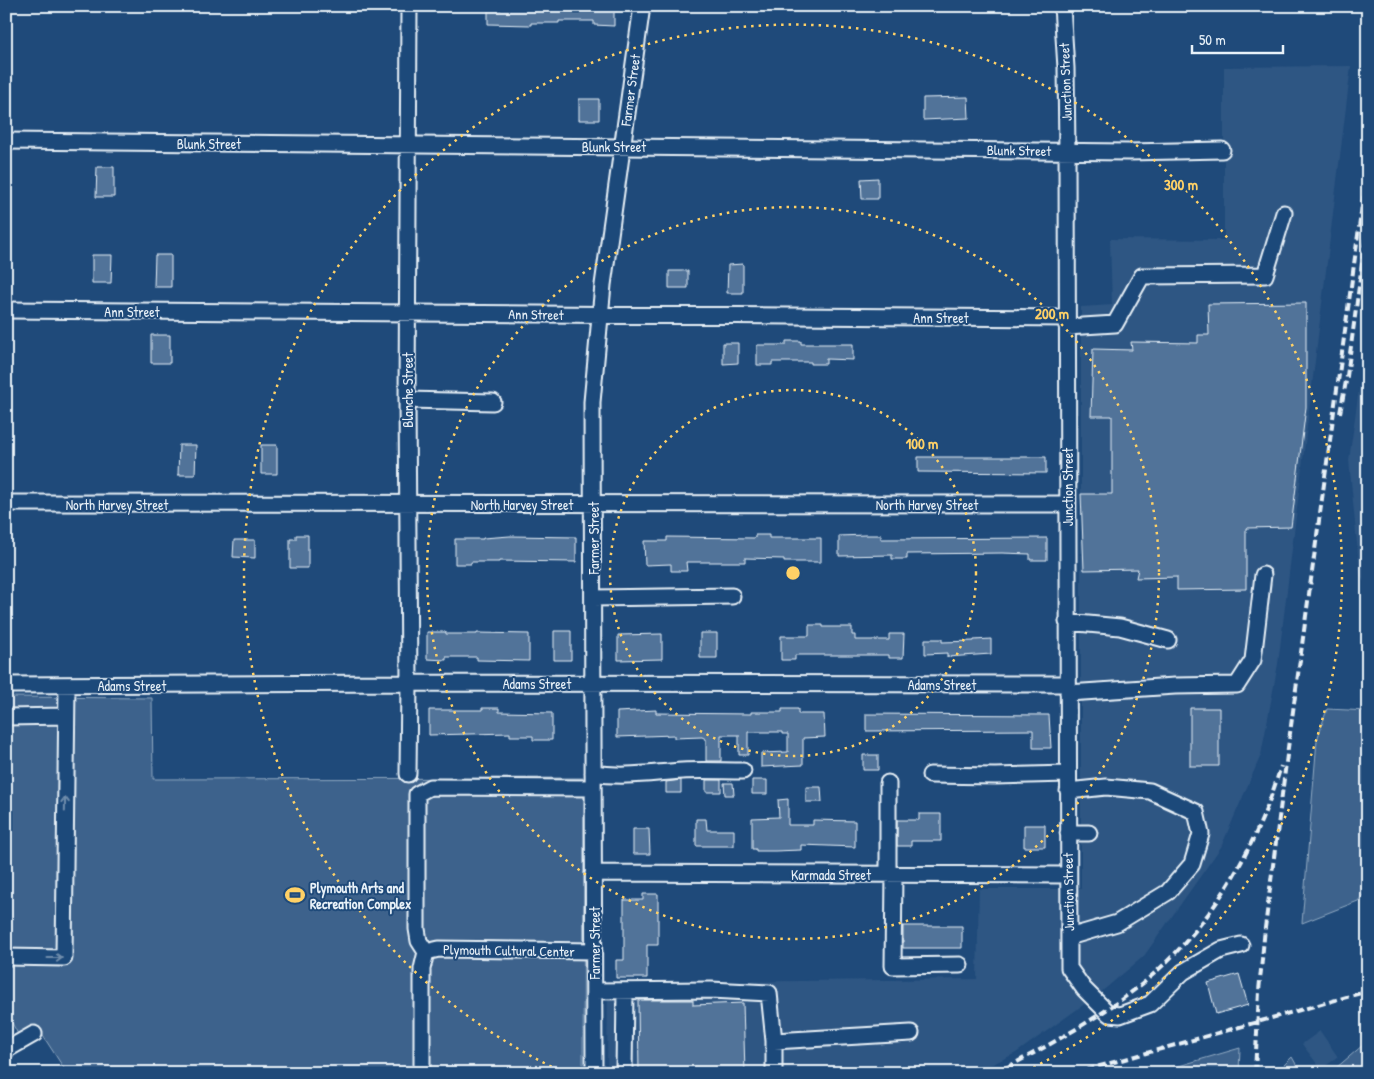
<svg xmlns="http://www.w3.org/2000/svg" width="1374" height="1079" font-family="'Patrick Hand',sans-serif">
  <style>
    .built { fill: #2e5683 }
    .green { fill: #3c628c; stroke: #92aac2 }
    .building { fill: #517399; stroke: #e8f1f8 }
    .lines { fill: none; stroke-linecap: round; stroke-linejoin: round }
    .minor-casing { stroke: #e8f1f8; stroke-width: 19 }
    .minor { stroke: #1f4a7a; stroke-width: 15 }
    .rail { stroke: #e8f1f8; stroke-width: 4; stroke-dasharray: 8 4; stroke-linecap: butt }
    .oneway { stroke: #6f8dac }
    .ring { fill: none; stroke: #ffd166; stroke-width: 2.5; stroke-dasharray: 2.5 5 }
    .labels { text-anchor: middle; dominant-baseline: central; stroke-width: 4; stroke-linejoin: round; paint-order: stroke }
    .street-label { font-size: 14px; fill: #e8f1f8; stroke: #1f4a7a }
    .poi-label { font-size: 14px; font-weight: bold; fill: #e8f1f8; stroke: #1f4a7a; text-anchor: start }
    .centre { fill: #ffd166; stroke: #1f4a7a; stroke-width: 2.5 }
    .ring-label { font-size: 15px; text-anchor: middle; font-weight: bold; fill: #ffd166; stroke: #1f4a7a; stroke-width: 4; stroke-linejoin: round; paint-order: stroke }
  </style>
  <rect width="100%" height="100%" fill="#1f4a7a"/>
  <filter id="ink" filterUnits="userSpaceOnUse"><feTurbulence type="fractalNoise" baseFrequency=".02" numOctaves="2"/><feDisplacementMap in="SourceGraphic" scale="10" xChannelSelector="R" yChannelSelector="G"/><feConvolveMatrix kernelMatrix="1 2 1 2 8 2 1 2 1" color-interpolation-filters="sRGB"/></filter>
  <g filter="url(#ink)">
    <!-- built -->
    <path class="built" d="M1351,66l-73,598 -17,91 -40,92 -77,109 -44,37 -84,60 -42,20h-367l1,-90 369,-4 2,-90h102v-582l31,-2 -2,-66 114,1v-173z
      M1368,325v264l-8,-14 -11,-115z
      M1320,1031l18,26 -17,12 -19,-25z"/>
    <!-- green -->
    <path class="green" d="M6,697l146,1 1,81 431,-1 -1,295h-516l-31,-48 -18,9 -12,-22z
      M1327,709l41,2v178l-10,12 -56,22 15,-183z
      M1363,1045l5,3v25h-41l9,-5z
      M1240,1048l-1,25h-84z
      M1292,1057l9,16h-25z"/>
    <!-- building -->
    <path class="building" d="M501,6h113v20l-20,-1v-4h-35v2h-28v2l-43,-1v-14h13z
      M968,97l1,21 -46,2v-22z
      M579,99h20v21h-20z
      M97,167h17v30h-18z
      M878,178v21h-16l-1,-20z
      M92,255h20l-1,28h-19z
      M155,255h16v32h-17z
      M743,264v29h-16l1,-28z
      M669,271h19v17h-19z
      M1306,303v104l-15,120 -45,1v61l-69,1v-13l-41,1 2,-9 -54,1 -3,-76h31v-78h-21l2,-67 39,1 -1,-8 67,1v-8h11l-1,-31z
      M151,335h19v28h-19z
      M786,341h15v3h52v16l-27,-1v5h-15v-2h-39v3h-15v-20h29z
      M723,343h15v20l-15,1z
      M179,445h17l-1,30h-17z
      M261,445h16v29h-16z
      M918,457h128v16l-128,-1z
      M296,535h12v33h-18v-29h6z
      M755,535h14v3h52v24h-37v-3l-39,-1v4h-59l1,9h-16v-7l-26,1 -1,-24h23v-4l88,1z
      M865,535h16v4l166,-1v22h-17v-6l-28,-1 -95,1v5h-15v-4l-53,1v-20z
      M510,536l66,1v25l-77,-1v1h-28v2h-16v-25h28v-1z
      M234,540h21v18l-22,-1z
      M809,625h14v2h29v8h3v5h34v-6h15l-1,24h-14v-3h-94v5h-14v-24h28z
      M554,631h17v29h-17z
      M427,632h19v2h31v-1l52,1v27l-52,-1v-3h-31v3l-19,-1z
      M700,633h17v25h-17z
      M662,634v25l-44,1v-25z
      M925,639h17v3l32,-1v-1l17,-1v15l-44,3v-4l-22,1z
      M482,708h17v4l53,1v27h-19v-4h-23v-3l-81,2v-25h53z
      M1190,708h29v58h-29z
      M782,709h16v5h26l1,23 -22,1v27l-42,2v-14l27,-1v-18h-6v-2h-34v23h-9v-20h-18v26h-15v-22l-4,-2 -28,1v-3l-57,2v-25l39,-2v3l95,1v-2h31z
      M866,714l183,1 2,33h-18v-18l-167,1z
      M863,755h15v15h-15z
      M681,780v13h-15v-11z
      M706,780h15v12h-15z
      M752,780h15v14h-15z
      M724,783h9l1,12h-9z
      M806,787h15l1,15h-16z
      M788,799v26h25v-5l42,1v26l-54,-2v5l-26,1h-19v-2h-4v-31l27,-1 -1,-17z
      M919,814h22v27h-30v5h-14v-26h22z
      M696,819h10l1,11h27v16h-38z
      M1024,825h21v22h-21z
      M633,829h16l1,25h-17z
      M643,894h15v51h-11v33h-31v-18h8v-60h19z
      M903,926h59v22h-59z
      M1239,974l9,31 -32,9 -8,-31z
      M638,1000h55v5l50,-2 2,70h-106z"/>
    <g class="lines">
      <defs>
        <path id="minor" d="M1062,6l4,62 1,83 2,817 15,21 25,25 11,1 30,-11 33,-32 38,-22 20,-5
          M6,141l1123,11 93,-2
          M6,310l1061,8
          M1067,327l48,-3 27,-48 123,-1 19,-62
          M407,400l86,2
          M6,503l1061,1
          M593,598l139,-2
          M1067,622l53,5 48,13
          M6,685l403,-2 659,1
          M1068,693l107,-7 62,-1 16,-25 10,-85
          M6,717l60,-1
          M593,773c31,5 58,0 89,-2 20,-1 41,0 61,0
          M408,774l1,-91 -2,-283 2,-394
          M930,775l65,1 73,-2
          M1068,791l38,-4 44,4 46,21 5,22 -9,30 -24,28 -51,31 -48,14
          M1068,833h21
          M593,873l475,2
          M888,874v-91
          M894,874l-1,92 67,-1
          M426,952l-7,-11 -2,-12v-135l13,-7 163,1
          M6,957l58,1 3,-272
          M594,991l117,-1 58,3 5,48v32
          M774,1041l137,-8
          M6,1050l28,-16
          M422,1073v-104l4,-17 13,-3 155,2
          M594,1073l-2,-671 11,-117 39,-279
          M624,1073l1,-82"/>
      </defs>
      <!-- minor casing -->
      <use href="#minor" class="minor-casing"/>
      <!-- minor -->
      <use href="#minor" class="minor"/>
      <!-- rail -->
      <path class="rail" d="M1340,413l7,-37 21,-157
        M996,1073c50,-26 102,-54 146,-89 68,-56 114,-134 139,-218
        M1075,1073l293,-82
        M1255,1073l4,-82 6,-63 22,-173 81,-593"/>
    </g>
    <!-- one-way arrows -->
    <defs><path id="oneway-shaft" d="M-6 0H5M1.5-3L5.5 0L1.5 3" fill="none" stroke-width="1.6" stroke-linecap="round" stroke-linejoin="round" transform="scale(1.25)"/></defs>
    <g class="oneway">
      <use href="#oneway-shaft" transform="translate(65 804) rotate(-89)"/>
      <use href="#oneway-shaft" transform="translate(55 958)"/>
    </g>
  </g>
  <!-- distance rings -->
  <g class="ring">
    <circle cx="793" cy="573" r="183"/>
    <circle cx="793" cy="573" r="366"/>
    <path d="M565 1073A549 549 0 1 1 1021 1073"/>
  </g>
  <!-- icons -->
  <defs>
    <symbol id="stadium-bare" viewBox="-9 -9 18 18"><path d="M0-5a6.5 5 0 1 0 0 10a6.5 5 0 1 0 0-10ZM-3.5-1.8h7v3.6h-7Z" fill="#ffd166" stroke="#1f4a7a" stroke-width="2.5" paint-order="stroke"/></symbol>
  </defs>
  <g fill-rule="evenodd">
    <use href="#stadium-bare" x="281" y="881" width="28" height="28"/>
  </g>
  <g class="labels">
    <!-- street labels -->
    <g class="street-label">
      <text transform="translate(1065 82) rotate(-92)">Junction Street</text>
      <text transform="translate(630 90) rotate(-82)">Farmer Street</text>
      <text x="209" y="143">Blunk Street</text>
      <text x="614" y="146">Blunk Street</text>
      <text transform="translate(1019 150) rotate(1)">Blunk Street</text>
      <text x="132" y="311">Ann Street</text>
      <text transform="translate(536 314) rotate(1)">Ann Street</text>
      <text x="941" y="317">Ann Street</text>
      <text transform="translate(407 390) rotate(-90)">Blanche Street</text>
      <text transform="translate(1067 487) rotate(-90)">Junction Street</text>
      <text x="117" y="504">North Harvey Street</text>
      <text x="522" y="504">North Harvey Street</text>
      <text x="927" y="504">North Harvey Street</text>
      <text transform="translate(593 538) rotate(-90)">Farmer Street</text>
      <text x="537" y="683">Adams Street</text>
      <text x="942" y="684">Adams Street</text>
      <text x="132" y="685">Adams Street</text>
      <text x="831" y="874">Karmada Street</text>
      <text transform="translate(1068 892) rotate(-91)">Junction Street</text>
      <text transform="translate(594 943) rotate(-90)">Farmer Street</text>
      <text transform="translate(509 950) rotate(1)">Plymouth Cultural Center</text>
    </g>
    <!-- poi labels -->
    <g class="poi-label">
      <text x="310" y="887">Plymouth Arts and<tspan x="310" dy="16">Recreation Complex</tspan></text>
    </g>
  </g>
  <circle cx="793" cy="573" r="8" class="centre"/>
  <g class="ring-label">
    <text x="1181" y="190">300 m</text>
    <text x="1052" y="319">200 m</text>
    <text x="922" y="449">100 m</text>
  </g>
  <!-- margin -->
  <rect width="1374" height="1079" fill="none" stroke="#1f4a7a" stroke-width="25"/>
  <rect x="12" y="12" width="1349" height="1054" fill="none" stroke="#e8f1f8" stroke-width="2" filter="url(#ink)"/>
  <!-- scale -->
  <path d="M1192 45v8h91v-8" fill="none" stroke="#e8f1f8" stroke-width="2.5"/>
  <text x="1199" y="45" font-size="15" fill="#e8f1f8" stroke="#1f4a7a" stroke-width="4" paint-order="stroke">50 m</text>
</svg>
